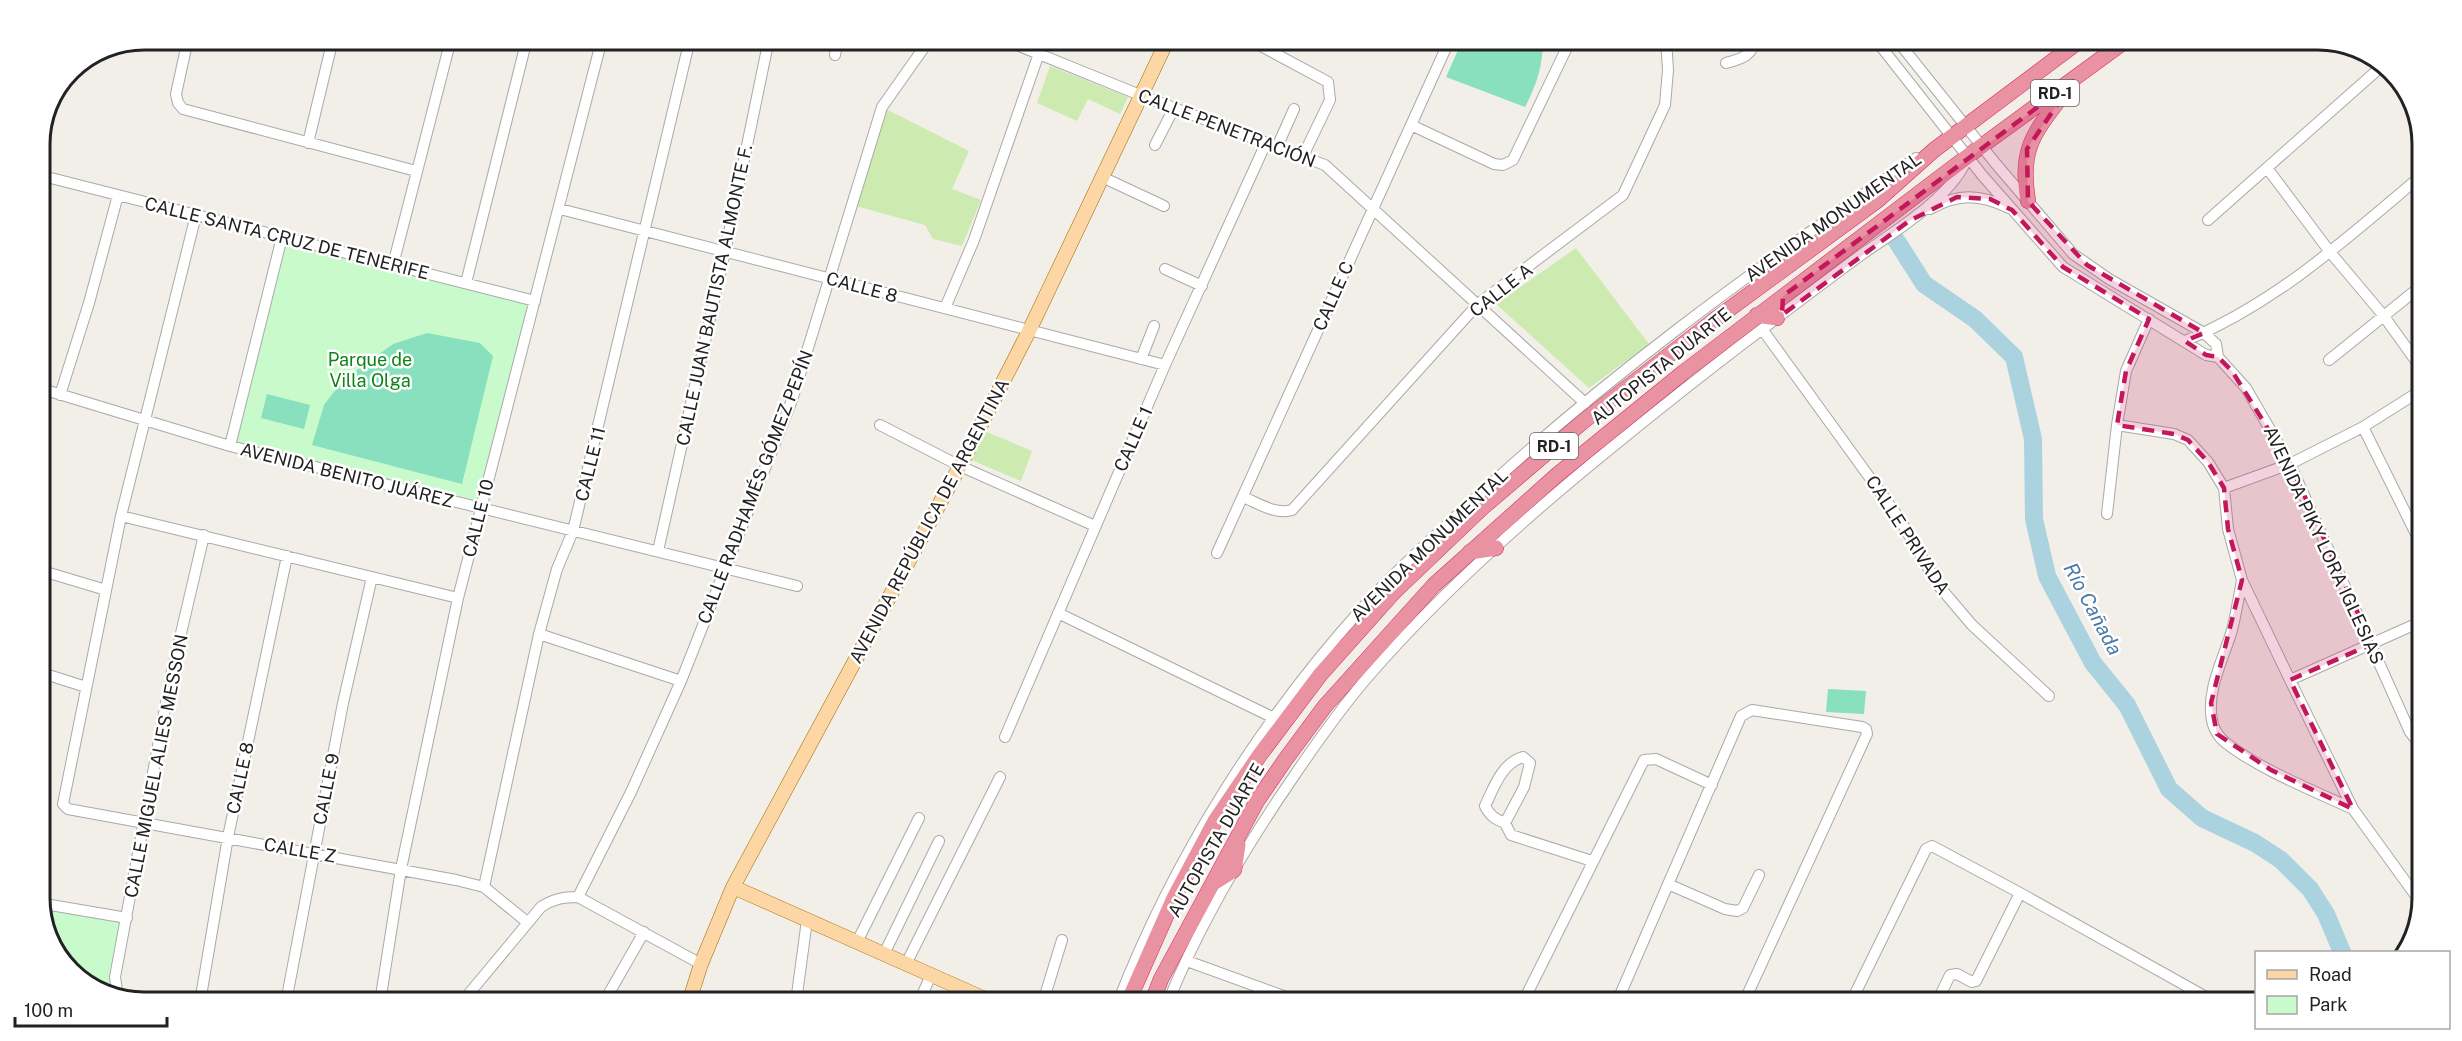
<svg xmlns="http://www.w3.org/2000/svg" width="2462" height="1041" font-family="'Public Sans',sans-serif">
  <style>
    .grass { fill: #cdebb0 }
    .park { fill: #c8facc }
    .pitch { fill: #88e0be }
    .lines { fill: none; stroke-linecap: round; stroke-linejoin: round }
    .river { stroke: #aad3df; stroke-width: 18 }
    .minor-casing { stroke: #a9a9a9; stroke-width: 12 }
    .major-casing { stroke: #a06b00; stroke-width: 15 }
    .highway-casing { stroke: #dc2a67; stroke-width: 16 }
    .minor { stroke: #fff; stroke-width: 10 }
    .major { stroke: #fcd6a4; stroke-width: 14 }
    .highway { stroke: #e892a2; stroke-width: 15 }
    .marked { fill: #c2185b; fill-opacity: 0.2; stroke: #c2185b; stroke-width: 4.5; stroke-dasharray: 12 8; stroke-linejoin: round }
    .labels { text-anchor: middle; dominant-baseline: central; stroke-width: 5; stroke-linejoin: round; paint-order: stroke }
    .shield { fill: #fff; stroke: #646464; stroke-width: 1.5 }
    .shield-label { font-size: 16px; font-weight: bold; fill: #222 }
    .street-label { font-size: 18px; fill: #222; stroke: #fff }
    .park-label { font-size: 18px; fill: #0c8416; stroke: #fff }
    .water-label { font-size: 20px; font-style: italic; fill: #4a7aab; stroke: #fff }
    .rim { fill: none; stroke: #222; stroke-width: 3 }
  </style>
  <rect width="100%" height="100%" fill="#f2efe9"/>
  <!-- grass -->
  <path class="grass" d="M1050,66l78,31 -8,17 -32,-15 -11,22 -40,-18z
    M882,107l87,44 -17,38 29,11 -19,46 -29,-7 -8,-14 -73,-20z
    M1576,248l73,96 -60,44 -93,-84z
    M982,430l50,21 -11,30 -52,-22z"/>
  <!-- park -->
  <path class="park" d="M282,237l253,64 -55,207 -250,-62z
    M39,904l88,14 -12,59 3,20 -14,-3 -44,-33z"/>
  <!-- pitch -->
  <path class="pitch" d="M1463,39h80c0,26 -6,45 -18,68l-79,-30z
    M427,333l53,10 13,13 -31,128 -150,-39 12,-40 19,-25 50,-36z
    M267,394l43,11 -6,24 -43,-11z
    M1828,689l38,2 -2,23 -38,-2z"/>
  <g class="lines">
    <!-- river -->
    <path class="river" d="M1896,240l28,44 51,35 39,38 19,82 1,80 13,57 46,87 34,42 42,84 33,29 53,25 26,17 29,29 16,25 16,38"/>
    <defs>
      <path id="minor" d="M188,39l-12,55 2,9 5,6 233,62
        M1002,39l138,56 185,70 260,238
        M1248,39l80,43 2,18 -27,56
        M1875,39l107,136 81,92 143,88 12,2
        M1896,39l100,125 77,90 36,25 95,54 12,11 2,13 28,31 44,76 120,268 7,9
        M835,55l3,-16
        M1726,63c14,-4 28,-7 28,-24
        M1411,125l83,39 9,1 10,-5 58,-121
        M308,143l25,-104
        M1155,145l19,-37
        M1277,147l17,-38
        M39,157l11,-44
        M2267,168l63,84 53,63 38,53
        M39,175l496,126
        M1102,177l62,29
        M560,209l605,156
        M1930,209c28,-16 50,-15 79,-1
        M196,215l-75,301 -58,288 5,5 388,71 28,7 43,35
        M2208,220l174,-154
        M393,265l58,-226
        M1165,269l37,17
        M466,283l61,-244
        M945,308l29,-68 70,-201
        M1762,329l137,189 39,67 34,40 77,71
        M2185,341c93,-39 162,-103 237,-166
        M1141,359l13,-33
        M2329,360l92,-74
        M39,388l191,58 567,140
        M60,395l29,-92 29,-108
        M880,425l80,41 135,60
        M2117,425l57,9 14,6 20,22 16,26 4,41 14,51 48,100 63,129 63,87
        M2363,427l56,113
        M230,446l52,-209
        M2224,488l66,-24 73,-37 57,-36
        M1243,497c15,6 32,18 49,13l186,-206 145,-109 42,-90 3,-35 -2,-31
        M2107,514l10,-89 9,-54 23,-52
        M121,516l337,82
        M658,551l67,-299 44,-213
        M1217,553l233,-514
        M39,570l67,20
        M2242,580c-3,17 -6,34 -10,50 -8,28 -26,60 -20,90 1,8 7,18 14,23 33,26 88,48 127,66
        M1058,613l216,105
        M539,634l142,47
        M39,672l47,15
        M2290,680l128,-57
        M1005,737l160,-372 101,-222
        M1523,757l7,6 -6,24 -19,36c-10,-4 -15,-7 -20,-17 9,-19 17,-43 38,-49z
        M1505,823l6,12 81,26
        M1668,884l57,25 12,2 6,-3 16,-33
        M484,887l55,-253 18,-65 16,-38 117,-492
        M578,897l53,-105 50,-111 111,-281 90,-293 48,-68
        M39,903l88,15
        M857,942l62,-124
        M884,954l55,-113
        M1187,961l113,41
        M906,964l94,-187
        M118,997l-3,-20 56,-301 33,-141
        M200,1002l28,-165 59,-281
        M286,1002l57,-299 29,-126
        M380,1002l21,-133 57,-271 144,-559
        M462,1002l79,-95c12,-8 22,-10 37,-10l123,67
        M604,1002l40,-70
        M796,1002l11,-82
        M919,1002l12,-27
        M957,1002l5,-13
        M1043,1002l19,-62
        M1118,1002c56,-144 142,-281 246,-396 26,-30 56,-56 85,-83 143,-137 304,-253 467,-365
        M1168,1002c32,-79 76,-153 124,-223 23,-34 47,-68 74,-100 74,-86 162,-164 250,-235 48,-39 96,-77 145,-114 33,-25 66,-50 100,-75 34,-24 93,-59 107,-99
        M1523,1002l121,-242 12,-1 56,26
        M1617,1002l124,-286 11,-6 110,17 4,2 1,5 -123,268
        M1851,1002l75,-153 6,-3 88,47 195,109
        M1937,1002l13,-27 7,-1 15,8 4,-1 44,-88"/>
      <path id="major" d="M733,887l259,115
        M689,1002l12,-38 32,-77 227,-421 69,-135 139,-292"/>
      <path id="highway" d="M2028,201c-9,-53 6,-68 37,-109
        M1757,315l20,3
        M1470,552l26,-4
        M1215,882l19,-12 4,-25
        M1128,1002l46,-104 41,-77 44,-65 61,-81 74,-83 88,-84 103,-88 128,-99 165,-121 56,-50 148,-111
        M1152,1002l9,-23 96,-178 28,-41 40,-54 109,-121 123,-110 127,-103 284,-216 160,-117"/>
    </defs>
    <!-- minor casing -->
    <use href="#minor" class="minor-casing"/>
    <!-- major casing -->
    <use href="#major" class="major-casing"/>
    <!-- highway casing -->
    <use href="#highway" class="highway-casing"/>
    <!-- minor -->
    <use href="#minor" class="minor"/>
    <!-- major -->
    <use href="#major" class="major"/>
    <!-- highway -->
    <use href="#highway" class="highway"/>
  </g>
  <!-- marked area -->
  <path class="marked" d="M2074,80l-47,69 1,52 59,64 117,68 -19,8 21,14 12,2 14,14 58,93 82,180 -82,36 63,129 -82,-39 -54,-36 -6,-31 31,-123 -14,-51 -4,-41 -16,-26 -20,-22 -14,-6 -57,-9 9,-54 23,-52 -86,-52 -51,-57 -22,-11 -33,-2 -48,24 -127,94 1,-19z"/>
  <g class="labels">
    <!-- shield labels -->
    <g class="shield">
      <rect x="2031" y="80" width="48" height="26" rx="4.5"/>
      <rect x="1530" y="433" width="48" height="26" rx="4.5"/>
    </g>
    <g class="shield-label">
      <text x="2055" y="93">RD-1</text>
      <text x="1554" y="446">RD-1</text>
    </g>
    <!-- street labels -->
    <g class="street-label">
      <text transform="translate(1227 128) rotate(21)">CALLE PENETRACIÓN</text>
      <text transform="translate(1833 217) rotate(-35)">AVENIDA MONUMENTAL</text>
      <text transform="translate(287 238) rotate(14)">CALLE SANTA CRUZ DE TENERIFE</text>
      <text transform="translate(862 287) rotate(15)">CALLE 8</text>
      <text transform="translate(1501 290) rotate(-38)">CALLE A</text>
      <text transform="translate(714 295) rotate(-78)">CALLE JUAN BAUTISTA ALMONTE F.</text>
      <text transform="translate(1333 296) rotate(-66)">CALLE C</text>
      <text transform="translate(1661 366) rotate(-39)">AUTOPISTA DUARTE</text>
      <text transform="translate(1133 439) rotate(-66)">CALLE 1</text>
      <text transform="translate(590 464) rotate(-76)">CALLE 11</text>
      <text transform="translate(347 475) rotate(14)">AVENIDA BENITO JUÁREZ</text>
      <text transform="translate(755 487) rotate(-69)">CALLE RADHAMÉS GÓMEZ PEPÍN</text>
      <text transform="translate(478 518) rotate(-76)">CALLE 10</text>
      <text transform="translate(929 521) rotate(-62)">AVENIDA REPÚBLICA DE ARGENTINA</text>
      <text transform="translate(1908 535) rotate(57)">CALLE PRIVADA</text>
      <text transform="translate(1429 545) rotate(-44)">AVENIDA MONUMENTAL</text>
      <text transform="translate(2324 545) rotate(65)">AVENIDA PIKY LORA IGLESIAS</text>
      <text transform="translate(156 766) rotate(-79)">CALLE MIGUEL ALIES MESSON</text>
      <text transform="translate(240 778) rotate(-78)">CALLE 8</text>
      <text transform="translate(326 789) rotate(-79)">CALLE 9</text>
      <text transform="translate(1216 840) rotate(-60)">AUTOPISTA DUARTE</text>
      <text transform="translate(300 850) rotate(10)">CALLE Z</text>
    </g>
    <!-- park labels -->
    <g class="park-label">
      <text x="370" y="359">Parque de<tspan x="370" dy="21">Villa Olga</tspan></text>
    </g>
    <!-- water labels -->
    <g class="water-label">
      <text transform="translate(2093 609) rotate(62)">Río Cañada</text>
    </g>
  </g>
  <!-- crop -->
  <path d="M0 0H2462V1041H0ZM144 50H2318A94 94 0 0 1 2412 144V898A94 94 0 0 1 2318 992H144A94 94 0 0 1 50 898V144A94 94 0 0 1 144 50Z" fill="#fff" fill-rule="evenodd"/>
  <path class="rim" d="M144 50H2318A94 94 0 0 1 2412 144V898A94 94 0 0 1 2318 992H144A94 94 0 0 1 50 898V144A94 94 0 0 1 144 50Z"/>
  <!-- legend -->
  <rect x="2255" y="951" width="195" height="78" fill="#ffffff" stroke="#a7a7a7" stroke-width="1.5"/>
  <rect x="2267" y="970" width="30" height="9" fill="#fcd6a4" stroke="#a7a7a7" stroke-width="1.5"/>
  <text x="2309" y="981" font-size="18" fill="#222222">Road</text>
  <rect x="2267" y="996" width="30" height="18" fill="#c8facc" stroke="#a7a7a7" stroke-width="1.5"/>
  <text x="2309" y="1011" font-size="18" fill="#222222">Park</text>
  <!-- scale -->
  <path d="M15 1017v9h152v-9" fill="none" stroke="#222222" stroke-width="3"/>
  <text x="24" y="1017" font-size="18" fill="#222222" stroke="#ffffff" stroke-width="4.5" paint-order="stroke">100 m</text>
</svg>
